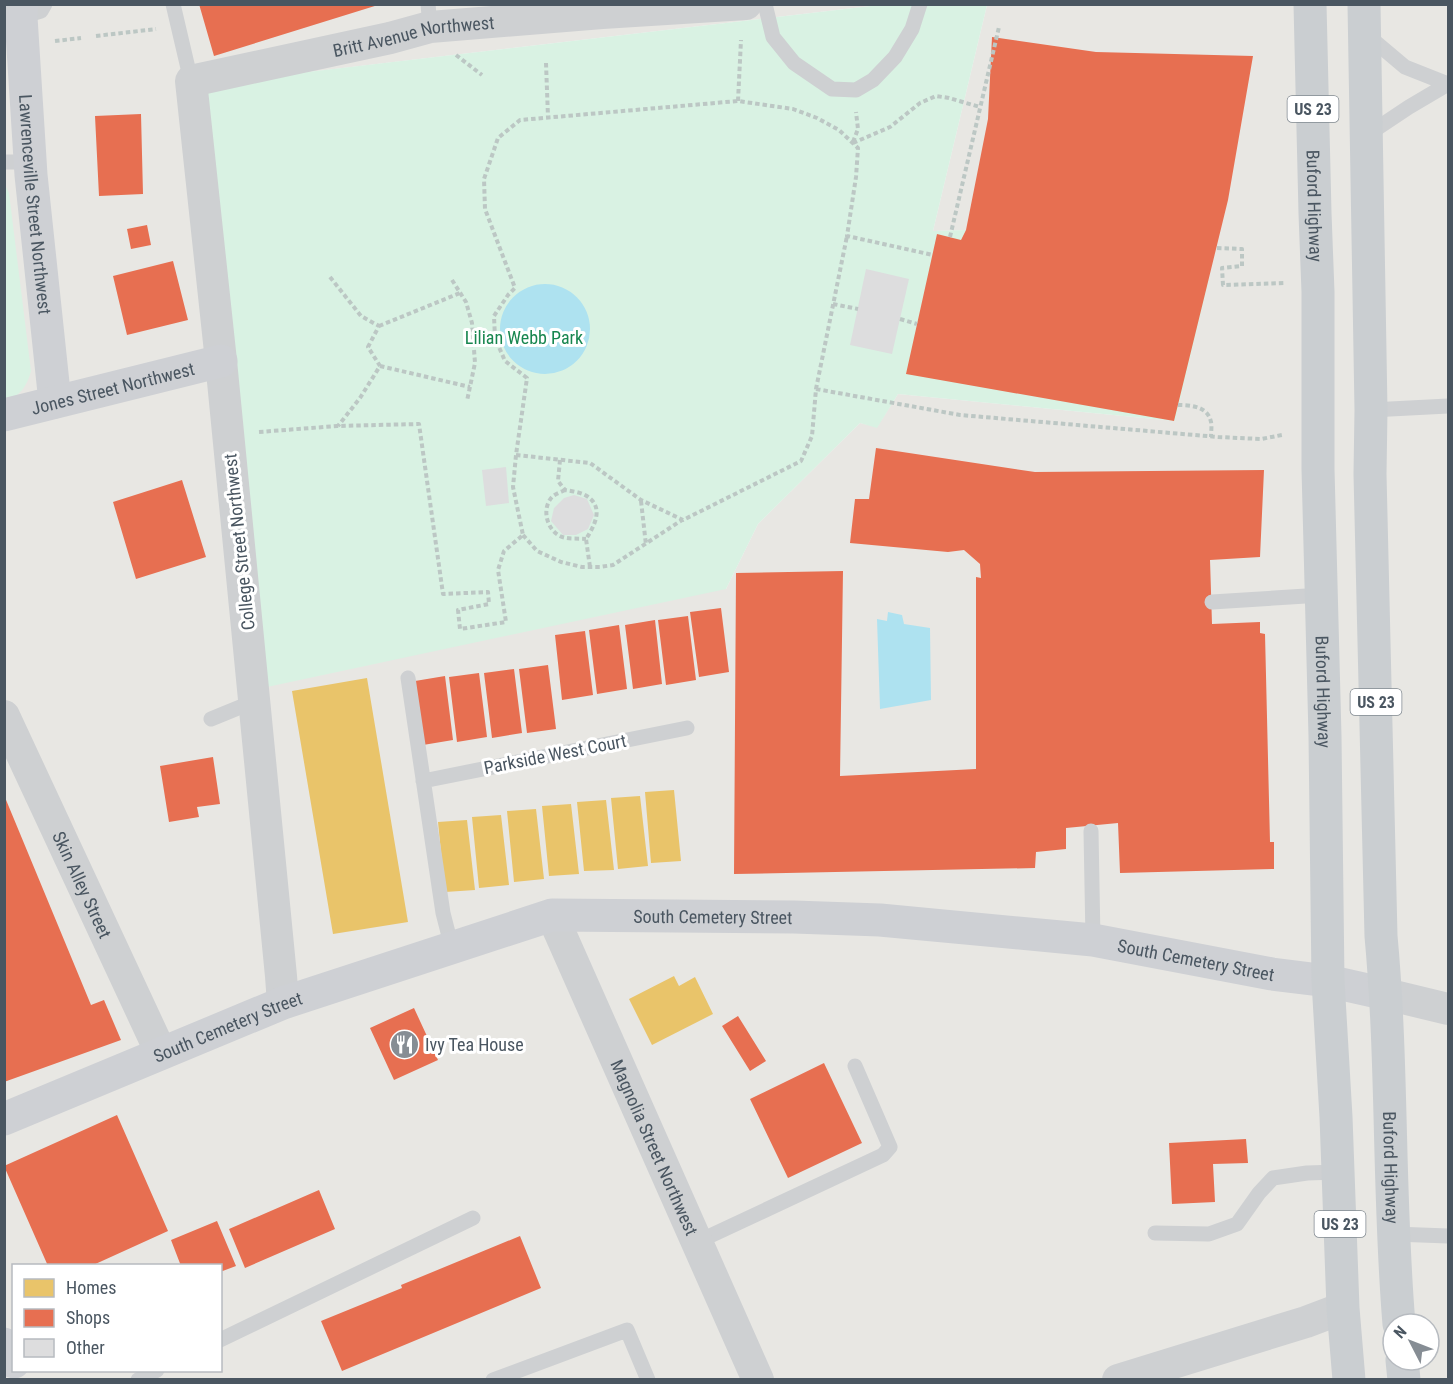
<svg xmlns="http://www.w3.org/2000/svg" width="1453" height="1384" font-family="'Roboto Condensed',sans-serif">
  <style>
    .commercial { fill: #e8e7e3; fill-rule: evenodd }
    .green { fill: #d9f2e3 }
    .water { fill: #aee2f0 }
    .homes { fill: #e9c46a }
    .shops { fill: #e76f51 }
    .building { fill: #ddddde }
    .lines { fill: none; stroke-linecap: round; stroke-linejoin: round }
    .path { stroke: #bcc7c4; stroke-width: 4; stroke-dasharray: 4.5 3; stroke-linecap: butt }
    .lane { stroke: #ced0d2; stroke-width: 15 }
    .street { stroke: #ced0d2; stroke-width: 32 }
    .secondary { stroke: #ced0d4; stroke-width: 33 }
    .primary { stroke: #caced1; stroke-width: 33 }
    .labels { text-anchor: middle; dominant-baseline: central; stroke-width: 6; stroke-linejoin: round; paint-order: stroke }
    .shield { fill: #fff; stroke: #808990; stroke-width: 1.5 }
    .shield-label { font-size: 16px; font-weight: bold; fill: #4a5661 }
    .street-label { font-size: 18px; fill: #4a5661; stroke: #fff }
    .park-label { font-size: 18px; fill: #17864f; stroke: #fff }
    .poi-label { font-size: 18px; fill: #4a5661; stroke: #fff; text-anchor: start }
  </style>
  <rect width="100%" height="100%" fill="#f4f4f4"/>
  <!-- commercial -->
  <path class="commercial" d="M5,5h874l-681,80 528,504 32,-65 102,-101 17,4 21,-33 277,27 -209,-191 -33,1 54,-226h461v1374l-1443,1zM14,1266h206v104h-206zM1393,1324h36v36h-36z"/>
  <!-- green -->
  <path class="green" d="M879,5h108l-54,226 33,-1 243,49 -34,142 -277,-27 -21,34 -17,-5 -102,101 -32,65 -459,98 -70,-602z
    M4,183l5,10 22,178c-4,15 -11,26 -27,30z"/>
  <!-- water -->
  <path class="water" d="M500 329a45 45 0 1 1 90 0a45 45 0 1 1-90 0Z
    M888,612l14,3 2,9 26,4 1,72 -51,9 -3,-90 10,2z"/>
  <!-- homes -->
  <path class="homes" d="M367,678l41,244 -75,12 -41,-243z
    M674,790l7,71 -30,2 -6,-71z
    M640,796l8,70 -30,3 -7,-71z
    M606,800l8,70 -30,1 -7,-69z
    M571,804l8,70 -30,2 -7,-70z
    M536,809l8,70 -30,3 -7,-71z
    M501,815l8,70 -30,3 -7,-71z
    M467,820l8,70 -30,2 -7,-70z
    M674,976l5,10 16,-9 18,37 -61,31 -23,-46z"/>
  <!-- shops -->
  <path class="shops" d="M199,4h179v1l-164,51z
    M992,37l104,15 157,4 -25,144 -54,221 -268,-47 31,-140 24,6 5,-10 22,-111z
    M141,114l2,80 -44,2 -4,-80z
    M147,225l4,20 -20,4 -4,-20z
    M173,261l15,59 -61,15 -14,-59z
    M876,448l159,24 229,-2 -4,87 -50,3 2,64 48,-2v11l5,1 5,208h4v27l-154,4 -2,-50 -52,5v21l-30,3 -1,16 -301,6 2,-301 107,-2 -3,205 136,-7v-192l5,1 -1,-14 -16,-14 -16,2 -98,-9 5,-44h14z
    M182,480l24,77 -70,22 -23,-77z
    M721,608l8,64 -30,5 -9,-65z
    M688,616l8,64 -30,5 -8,-65z
    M655,620l7,64 -29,5 -8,-64z
    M619,625l8,64 -30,5 -8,-64z
    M585,631l8,64 -31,5 -7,-65z
    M548,665l8,64 -29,4 -8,-64z
    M514,669l8,64 -30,5 -8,-65z
    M479,673l8,64 -30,5 -8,-65z
    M445,676l8,64 -30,5 -8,-64z
    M213,757l7,47 -23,3 2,10 -30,5 -9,-56z
    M4,795l87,210 13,-5 17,40 -117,42z
    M414,1008l24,52 -44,20 -24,-52z
    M738,1016l28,45 -16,10 -28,-45z
    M824,1063l38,80 -74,35 -38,-79z
    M117,1115l51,116 -77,35h-43l-44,-100z
    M1246,1139l2,24 -35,1 2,38 -43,2 -3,-61z
    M319,1190l16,39 -90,39 -16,-39z
    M217,1221l19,45 -16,6v-6h-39l-10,-26z
    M520,1236l21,52 -199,83 -21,-50 81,-33 -1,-3z"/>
  <!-- building -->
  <path class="building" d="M866,269l43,10 -17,75 -42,-9z
    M506,467l3,36 -23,3 -4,-36z
    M574,495l13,4 7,16 -6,14 -12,6h-13l-12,-14 3,-13 10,-10z"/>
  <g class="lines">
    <!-- path -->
    <path class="path" d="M96,36l60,-7
      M55,41l26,-3
      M456,55l26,20
      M546,63l2,54
      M738,101l3,-61
      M853,142l5,-13 -2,-17
      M853,143l37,-16 30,-24 16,-7 13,2 31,9
      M950,237l49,-210
      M1217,248l25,1v17l-20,2 1,17 63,-2
      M330,277l31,39 18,10 -11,21 12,19 -20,32 -22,28
      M452,280l14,22 6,21 3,40 -8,38
      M833,304l25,5
      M900,319l17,5
      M379,326l81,-33
      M473,335l22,-2
      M380,366l90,21
      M816,389l144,26 258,22 43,2 21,-4
      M1178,405c12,0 30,1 33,17 1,4 0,10 0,15
      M259,432l78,-6 82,-2 24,170 45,-2 1,12 -31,6 2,19 46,-7 -8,-52 6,-19 19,-16 -10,-48 3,-32 11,-77 -22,-17 -10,-23 -1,-22 14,-21 7,-7 -30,-79 -1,-30 14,-41 22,-18 218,-19 55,8 24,9 22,12 19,18 -2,29 -9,59 86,19
      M516,455l74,8 51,37 42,20 118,-59 11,-25 4,-47 31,-153
      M560,460l-2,21 7,9c6,1 14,2 20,5 20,11 10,30 1,44l4,28
      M565,490c-4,2 -10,4 -13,7 -10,11 -6,30 6,38 8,5 19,3 28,4
      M641,501l5,44
      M523,535l14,16 24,11 21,5h18l13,-2 69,-45"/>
    <!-- lane -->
    <path class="lane" d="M173,4l18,77
      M428,4l2,23
      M765,4l8,33 21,26 38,26 24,1 17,-10 22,-23 17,-28 8,-25
      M21,17l20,-6 4,-7
      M1367,35l38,32 43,17
      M1367,135l42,-28 39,-23
      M4,162h26
      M1371,410l77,-4
      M1212,602l110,-7
      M408,678l35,235 9,35
      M211,719l44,-18
      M423,781l264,-53
      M1091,831l2,109
      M1155,1233l54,1 28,-10 22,-31 14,-15 34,-5 31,-1
      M1394,1234l54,2
      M697,1242l186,-87 7,-8 -35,-81
      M220,1340l253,-122
      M138,1380l19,-10
      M493,1380l134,-50 21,50"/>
    <!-- street -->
    <g class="street">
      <path id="s1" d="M4,716l157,337"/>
      <path id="s2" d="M552,915l206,465"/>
      <path d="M1386,994l62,15"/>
      <path id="s3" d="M283,1003l-2,-27 -60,-615 -30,-280 199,-43 40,-11 172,-14 144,-9"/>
      <path d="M1118,1380l188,-58 37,-14"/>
    </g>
    <!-- secondary -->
    <g class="secondary">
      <path id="s4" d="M22,4l-1,13 10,158 24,227"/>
      <path id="s5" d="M4,415l217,-54"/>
      <path id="s6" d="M4,1119l279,-116 269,-88 242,2 86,3 213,20 179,34 56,7 58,13"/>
      <path d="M4,1344l10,18"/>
    </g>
    <!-- primary -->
    <g class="primary">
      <path id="s7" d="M1310,4l5,209 3,79v177l7,267 3,245 8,136 7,191 6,72"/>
      <path id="s8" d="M1364,4l7,406 -1,64 11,462c12,129 7,259 18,388"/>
      <path d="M1402,1360l2,20"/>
    </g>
  </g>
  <!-- icons -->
  <defs>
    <symbol id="restaurant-disc" viewBox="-11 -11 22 22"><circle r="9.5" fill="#868d94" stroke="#fff"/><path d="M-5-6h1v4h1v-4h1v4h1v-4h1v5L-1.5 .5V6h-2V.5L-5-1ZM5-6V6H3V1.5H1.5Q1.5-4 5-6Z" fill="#fff"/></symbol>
  </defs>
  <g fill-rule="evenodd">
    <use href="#restaurant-disc" x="388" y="1028" width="33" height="33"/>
  </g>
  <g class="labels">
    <!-- shield labels -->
    <g class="shield">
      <rect x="1287.5" y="96" width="51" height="26" rx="4.5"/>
      <rect x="1350.5" y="689" width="51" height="26" rx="4.5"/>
      <rect x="1314.5" y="1211" width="51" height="26" rx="4.5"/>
    </g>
    <g class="shield-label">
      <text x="1313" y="109">US 23</text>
      <text x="1376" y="702">US 23</text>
      <text x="1340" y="1224">US 23</text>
    </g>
    <!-- street labels -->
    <g class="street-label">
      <text stroke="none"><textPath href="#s3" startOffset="1154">Britt Avenue Northwest</textPath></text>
      <text stroke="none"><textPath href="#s4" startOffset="201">Lawrenceville Street Northwest</textPath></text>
      <text stroke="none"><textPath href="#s7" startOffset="202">Buford Highway</textPath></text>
      <text stroke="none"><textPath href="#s5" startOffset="112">Jones Street Northwest</textPath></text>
      <text transform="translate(239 542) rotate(-96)">College Street Northwest</text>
      <text stroke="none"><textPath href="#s7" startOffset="688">Buford Highway</textPath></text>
      <text transform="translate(555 754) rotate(-11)">Parkside West Court</text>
      <text stroke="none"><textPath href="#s1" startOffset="186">Skin Alley Street</textPath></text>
      <text stroke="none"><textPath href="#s6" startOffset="746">South Cemetery Street</textPath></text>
      <text stroke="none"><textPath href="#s6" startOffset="1232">South Cemetery Street</textPath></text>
      <text stroke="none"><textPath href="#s6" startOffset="242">South Cemetery Street</textPath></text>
      <text stroke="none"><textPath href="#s2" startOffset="254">Magnolia Street Northwest</textPath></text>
      <text stroke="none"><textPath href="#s8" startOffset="1164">Buford Highway</textPath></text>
    </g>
    <!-- park labels -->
    <g class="park-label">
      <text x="524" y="337">Lilian Webb Park</text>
    </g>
    <!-- poi labels -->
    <g class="poi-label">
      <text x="425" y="1044">Ivy Tea House</text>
    </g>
  </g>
  <!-- border -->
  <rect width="1453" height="1384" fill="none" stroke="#4a5661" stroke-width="12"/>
  <!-- legend -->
  <rect x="12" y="1264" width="210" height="108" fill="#ffffff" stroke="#b7bbc0" stroke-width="1.5"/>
  <rect x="24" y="1279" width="30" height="18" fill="#e9c46a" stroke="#b7bbc0" stroke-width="1.5"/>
  <text x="66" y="1294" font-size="18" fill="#4a5661">Homes</text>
  <rect x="24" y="1309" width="30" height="18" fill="#e76f51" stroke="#b7bbc0" stroke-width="1.5"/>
  <text x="66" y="1324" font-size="18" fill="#4a5661">Shops</text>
  <rect x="24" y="1339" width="30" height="18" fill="#ddddde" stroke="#b7bbc0" stroke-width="1.5"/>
  <text x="66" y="1354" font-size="18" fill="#4a5661">Other</text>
  <!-- north arrow -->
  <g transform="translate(1411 1342) rotate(312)"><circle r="28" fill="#ffffff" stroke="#b7bbc0" stroke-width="1.5"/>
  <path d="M0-4.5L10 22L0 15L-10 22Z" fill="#868d94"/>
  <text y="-9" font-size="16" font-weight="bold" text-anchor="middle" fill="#4a5661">N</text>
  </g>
</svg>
